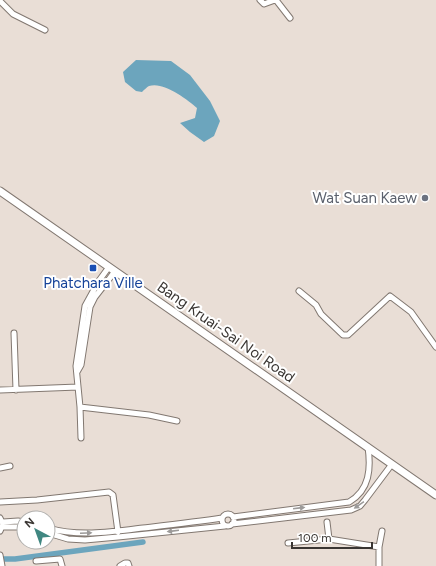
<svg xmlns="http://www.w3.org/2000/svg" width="436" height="566" font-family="Figtree,sans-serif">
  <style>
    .water { fill: #6ca5bd }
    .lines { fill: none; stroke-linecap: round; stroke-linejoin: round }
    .canal { stroke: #6ca5bd; stroke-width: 5.5 }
    .street-casing { stroke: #827871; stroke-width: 7 }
    .secondary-casing { stroke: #827871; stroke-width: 9 }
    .street { stroke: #fff; stroke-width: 5 }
    .secondary { stroke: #fff; stroke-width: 7 }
    .oneway { fill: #9c9a99 }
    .worship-dot { fill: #6b7280; stroke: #fff; stroke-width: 1.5 }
    .transit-dot { fill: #1a4fb4; stroke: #fff; stroke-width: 1.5 }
    .labels { text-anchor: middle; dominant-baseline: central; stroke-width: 4; stroke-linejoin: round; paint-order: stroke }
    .worship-label { font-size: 15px; fill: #5b616d; stroke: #fff; text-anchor: end }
    .transit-label { font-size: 15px; fill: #164399; stroke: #fff }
    .street-label { font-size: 15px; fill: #3a3633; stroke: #fff }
  </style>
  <rect width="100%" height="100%" fill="#e9ded6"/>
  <!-- water -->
  <path class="water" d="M136,60l35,1 19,14 20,26 10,20 -6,15 -10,6 -14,-10 -10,-9 15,-5 2,-10c-10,-9 -34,-27 -48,-22 -2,1 -5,4 -7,6l-6,-1 -11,-9 -2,-10z"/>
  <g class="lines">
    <!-- canal -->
    <path class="canal" d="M0,559h15l128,-17"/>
    <defs>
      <path id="street" d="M260,0l4,4 11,-4
        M276,0l14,18
        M0,1l13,13 32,16
        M98,282l11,-15
        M104,286l11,-15
        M299,291l17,14 5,9 22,21h5l42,-39 21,16 25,35
        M14,333l2,57
        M77,372l4,-7 9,-58 5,-10 7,-9
        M0,390l78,-3
        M80,407l69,8 28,6
        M81,438l-1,-31 -4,-41 9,-60 11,-20
        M0,468l10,-2
        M0,502l37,-2 72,-8 4,3 5,37
        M222 520a6 6 0 1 1 12 0a6 6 0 1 1-12 0Z
        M233,517l116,-15c21,-12 22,-34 19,-55
        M0,518l3,6 -3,7
        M3,522l15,-1 6,1
        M327,522l2,17
        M232,524l119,-14 9,-4 5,-6 27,-36
        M3,527h21
        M48,528c31,9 63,4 95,0 26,-3 53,-6 79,-10
        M48,533l20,6 17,1 33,-3 107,-11
        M288,543l41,-4 50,8
        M0,555l2,11
        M36,561l24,-2 2,7
        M120,566l5,-3h3l1,3
        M379,566v-19l3,-16"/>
      <path id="secondary" d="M0,191l436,304"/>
    </defs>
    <!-- street casing -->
    <use href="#street" class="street-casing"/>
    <!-- secondary casing -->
    <use href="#secondary" class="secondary-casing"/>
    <!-- street -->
    <use href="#street" class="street"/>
    <!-- secondary -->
    <use href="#secondary" class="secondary"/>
  </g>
  <!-- one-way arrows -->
  <defs><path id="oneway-solid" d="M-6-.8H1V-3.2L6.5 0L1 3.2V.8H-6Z"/></defs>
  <g class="oneway">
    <use href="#oneway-solid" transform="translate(359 505) rotate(145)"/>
    <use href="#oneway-solid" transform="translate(299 508) rotate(-7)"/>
    <use href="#oneway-solid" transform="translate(173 531) rotate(173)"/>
    <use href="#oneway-solid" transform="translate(86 533) rotate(-2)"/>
  </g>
  <!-- markers -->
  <circle class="worship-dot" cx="425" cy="198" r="4"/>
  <rect class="transit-dot" x="89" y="264" width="8" height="8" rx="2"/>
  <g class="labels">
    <!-- worship labels -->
    <g class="worship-label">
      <text x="417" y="198">Wat Suan Kaew</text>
    </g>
    <!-- transit labels -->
    <g class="transit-label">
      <text x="93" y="283">Phatchara Ville</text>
    </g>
    <!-- street labels -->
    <g class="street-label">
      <text transform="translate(226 332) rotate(35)">Bang Kruai-Sai Noi Road</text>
    </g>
  </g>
  <!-- north arrow -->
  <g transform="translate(36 530) rotate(319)"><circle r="19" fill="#ffffff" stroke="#b0afad"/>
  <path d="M0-3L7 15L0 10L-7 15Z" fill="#408781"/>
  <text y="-6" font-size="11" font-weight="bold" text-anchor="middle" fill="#3a3633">N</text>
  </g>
  <!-- scale -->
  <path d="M292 542v6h80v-6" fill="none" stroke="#3a3633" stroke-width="2"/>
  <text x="298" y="542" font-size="12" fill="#3a3633" stroke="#ffffff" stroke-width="3" paint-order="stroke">100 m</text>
</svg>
